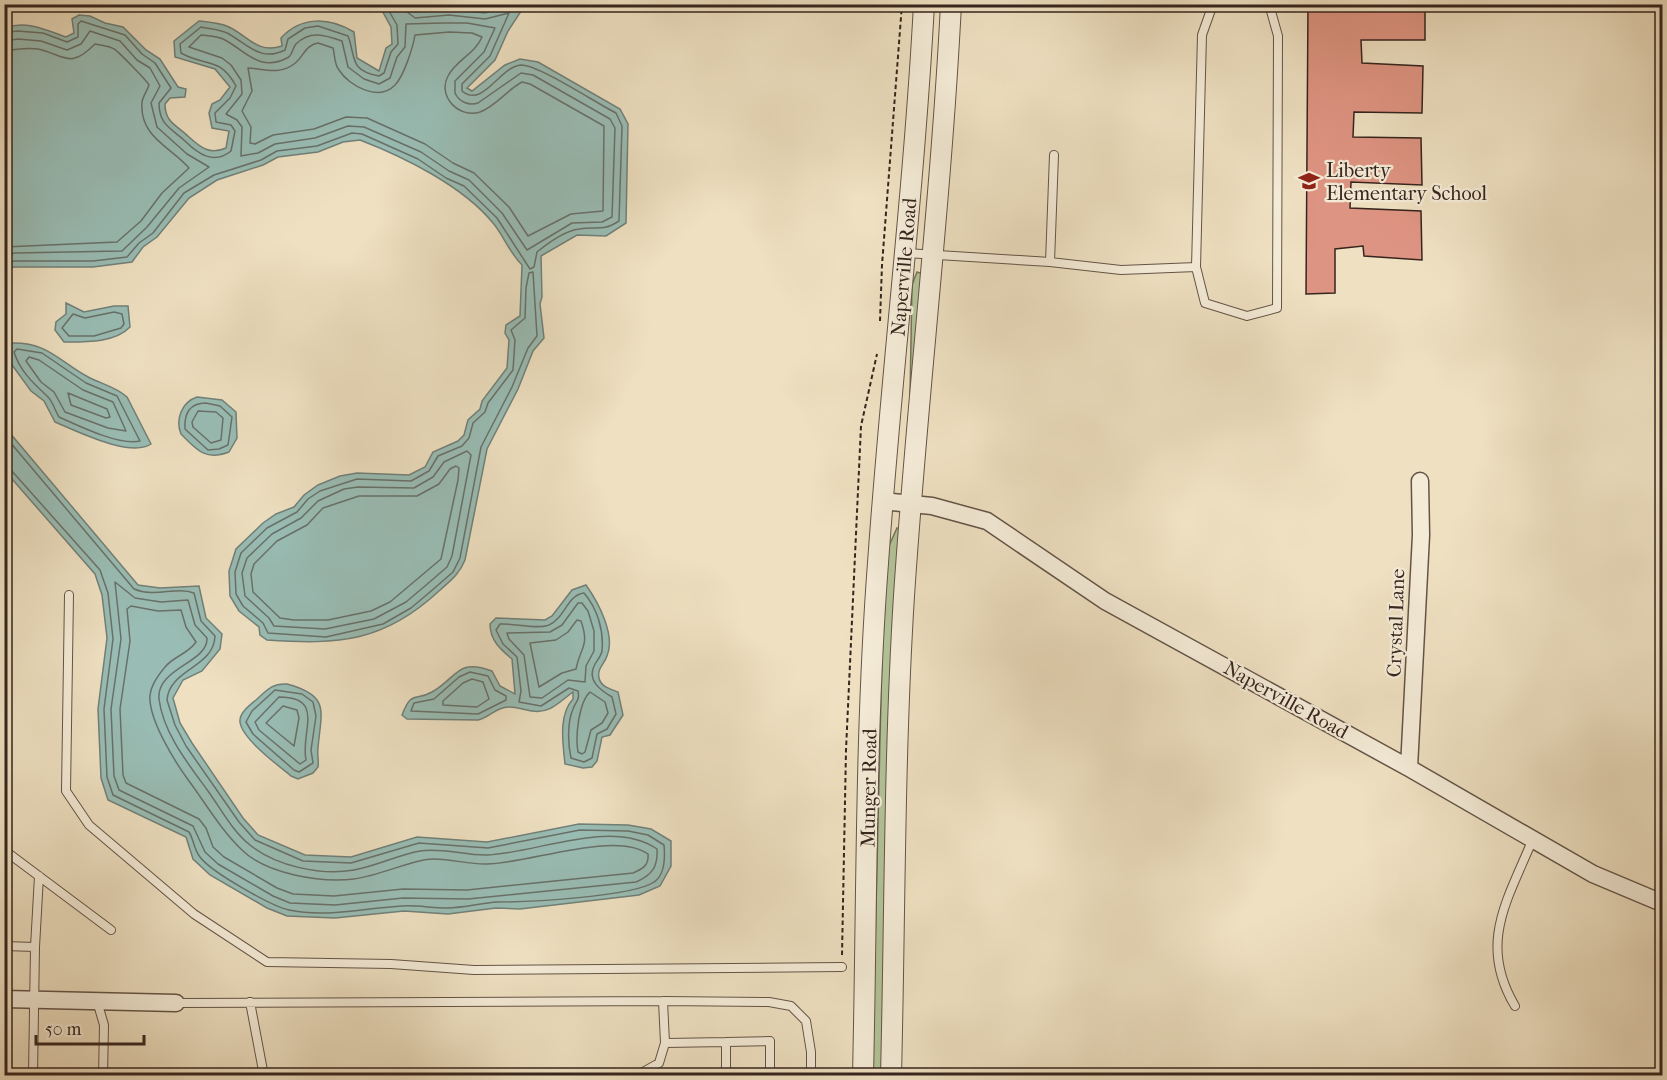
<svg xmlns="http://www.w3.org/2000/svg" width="1667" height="1080" font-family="'IM FELL French Canon',serif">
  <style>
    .green { fill: #b2c398; stroke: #74745b; stroke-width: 1.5 }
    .water { fill: #99bdb5; stroke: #718079; stroke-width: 1.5 }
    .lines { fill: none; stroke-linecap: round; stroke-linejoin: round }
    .shore { stroke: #68716a; stroke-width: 1.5 }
    .building { fill: #de9482; stroke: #36251e; stroke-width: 1.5 }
    .service-casing { stroke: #645447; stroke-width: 10 }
    .minor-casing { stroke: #645447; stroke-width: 19 }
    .tertiary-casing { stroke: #645447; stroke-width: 22 }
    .path { stroke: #36251e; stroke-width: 2; stroke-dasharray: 4.5 3; stroke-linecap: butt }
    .service { stroke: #f4ebd7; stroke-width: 8 }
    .minor { stroke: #f4ebd7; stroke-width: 16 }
    .tertiary { stroke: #f4ebd7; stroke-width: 20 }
    .labels { text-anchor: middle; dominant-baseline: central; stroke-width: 4.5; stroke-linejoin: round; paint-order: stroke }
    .poi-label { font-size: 20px; fill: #36251e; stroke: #f4ebd7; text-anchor: start }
    .street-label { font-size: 20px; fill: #36251e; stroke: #f4ebd7 }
  </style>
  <rect width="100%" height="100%" fill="#eee0c1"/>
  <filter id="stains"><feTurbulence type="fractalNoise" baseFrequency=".00333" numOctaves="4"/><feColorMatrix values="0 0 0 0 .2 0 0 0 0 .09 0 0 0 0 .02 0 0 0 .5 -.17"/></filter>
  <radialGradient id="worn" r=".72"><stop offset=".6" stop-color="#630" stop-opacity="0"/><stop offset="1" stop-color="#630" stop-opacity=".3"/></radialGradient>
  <!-- green -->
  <path class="green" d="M917,272l6,2 -13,121 2,-110z
    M897,528l3,1 -8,113 -10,433 -10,1 10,-420 6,-108z"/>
  <!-- water -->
  <path class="water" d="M379,5h30l6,7 34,-3 36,4 22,-8h18l-17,26 -13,29 -28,28 5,3 33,-26 15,-6 18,3 82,47 8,15 -2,99 -20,13 -29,-1 -36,21 1,41 -2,7 4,34 -11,13 -15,38 -31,60 -22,111c-6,15 -15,21 -26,31 -55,51 -100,54 -172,49l-7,-5 -1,-8 -20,-16 -9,-15 -1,-25 7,-22 27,-26 13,-9 18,-7 10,-12 14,-10 22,-9 17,-3 52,2 16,-8 8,-15 25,-11 6,-6 4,-15 12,-11 2,-8 25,-33 2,-28 -4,-7 1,-8 14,-9 2,-51c-13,-13 -18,-29 -29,-42 -30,-37 -89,-66 -133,-83l-17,2 -25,10 -40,5 -15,8 -46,15 -28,18 -32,39 -14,10 -11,15 -39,5h-79l-9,3v-242c22,-8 41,2 61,9l8,-4 -2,-14 7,-4 11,1 15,7 18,4 23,23 14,9 18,28 8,2 -1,8 -15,1 -5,6c0,19 12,21 24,33 12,11 21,18 37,11l3,-17 -17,-3 -3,-15 3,-9 8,-4 10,-13 -15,-18 -40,-12 -1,-16 25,-20c10,1 21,2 30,6 19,9 28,27 53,19l-1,-8c20,-22 48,-21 73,-6l3,26 22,13 7,-23 6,-4 -1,-17z
    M66,303l18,9 30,-6h14l2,21c-15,16 -45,15 -66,15l-9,-12 1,-8 10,-8z
    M11,343c38,-1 48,19 79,35 12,6 26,9 37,19l24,47c-20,14 -75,-13 -96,-22l-11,-21 -13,-10 -19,-26 -5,-15z
    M197,397l25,3 14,12 1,26 -8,14c-24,9 -32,-2 -48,-18 -6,-15 1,-32 16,-37z
    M4,426l134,159 22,3 39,-2 7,32 16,16 -2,15 -18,22 -19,9 -10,18 7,25 12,20 51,75 15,17 47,20 46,2 66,-20 70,5 92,-18 49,1 23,4 20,12v25l-11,20 -21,9 -119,14 -24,-1 -48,6 -44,-3 -69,7 -48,-2 -20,-8 -57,-33 -17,-16 -7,-22 -78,-37 -7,-22 -3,-69 9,-71 -5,-43 -7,-21 -90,-103z
    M586,585c12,17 30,50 21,71 -3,9 -10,12 -8,22 2,9 11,11 19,14l5,23 -13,20 -8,2 -5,24 -5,6 -9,1 -18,-4c-2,-20 -7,-49 8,-65v-7c-14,10 -23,22 -41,19 -8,-1 -17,-5 -24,-4 -12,0 -19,11 -30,13l-71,-1 -5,-4c10,-26 13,-13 30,-23 26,-15 25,-34 60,-21l8,15 15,8 -3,-35c-12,-10 -22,-19 -22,-35l6,-6 49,2 7,-4 20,-26z
    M287,684c44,12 34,27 31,64 -1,7 1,12 0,19l-5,6 -15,6 -7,-3c-13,-11 -49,-37 -51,-54 -1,-9 10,-17 16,-22 11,-10 16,-17 31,-16z"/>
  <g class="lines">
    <!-- shore -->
    <path class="shore" d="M443,23h24l28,5 -11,24 -29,29v12c4,9 14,13 23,10l43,-30 12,2 77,44 5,9 -3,89 -10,5 -30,1 -45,27 -25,-37 -33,-33 -20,-9 -28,-19 -57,-25 -16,-1 -33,12 -40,6 -17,9 -17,3 1,-29 -5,-7 -11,-6 16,-20 -1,-14 -10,-15 -9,-7 -33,-11 12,-12c8,1 17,1 24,5 22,12 35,33 64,17 4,-4 4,-10 7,-13 14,-14 29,-9 46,-3l6,26 16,12 15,5 11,-6 7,-21 8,-10 1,-23z
      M449,32l23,1 10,4c-7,17 -26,23 -34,39 -11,20 11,43 32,36 16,-6 27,-22 42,-30l8,2 74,42 -1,85 -32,3 -43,22 -19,-29 -35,-34 -21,-10 -28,-19 -58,-26 -21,-1 -32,12 -41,6 -18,9 -5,-1 1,-16 -9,-16 10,-20 -4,-23c16,1 32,7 46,-4 9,-6 11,-19 24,-21l15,5c2,7 1,16 6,22 10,16 40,32 56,15 9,-9 18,-38 20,-50z
      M4,33l13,-2 26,2 24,9 11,-5v-13l3,-3 44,14 17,19 13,9 16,25 -12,15c0,22 12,25 26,38 13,13 29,24 46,10l4,-20 -4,-6 -15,-3 -1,-9 15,-15 6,-12c-16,-30 -31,-19 -55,-33l-1,-9 21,-17c9,2 20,2 28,7 19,11 32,28 56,16l3,-11 17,-11 13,-2 30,10c8,21 1,35 31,40l5,-3 7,-21 7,-8 -1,-19 -12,-21
      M4,41l14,-2 23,2 26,9 14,-6 9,-13 30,10 17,19 13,8 10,18 -9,17 6,24 30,27 22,13 -30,21 -32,39 -25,24 -108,2 -10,4
      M4,50c12,0 22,-3 34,-1 27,6 31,21 57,-5 5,1 15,2 19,5 4,2 33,32 35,36 -2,6 -6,11 -7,17 -3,35 29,45 47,66l-27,25 -21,28 -24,21 -113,5
      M4,265l10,-4h79l34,-4 12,-14 14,-10 31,-40 30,-18 47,-15 16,-9 40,-5 35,-13 10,1 56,25 28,19 18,8 33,32 33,51 4,-2 3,-15c11,-9 27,-21 42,-23 18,-3 23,3 40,-8l3,-95 -6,-13c-20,-10 -77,-48 -95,-48 -21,1 -38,44 -59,26v-7l28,-28 19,-43 -24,6 -36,-4 -34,3 -9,-7 -1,-7
      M533,272l4,64 -9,12 -16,39 -31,60 -21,111 -7,14 -23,20 -19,16 -28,16 -57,13 -58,-4 -5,-10 -20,-17 -7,-12 -1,-22 6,-19 26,-25 30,-16 11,-13 12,-8 37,-12 54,2 18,-10 9,-15 24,-10 7,-8 4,-15 12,-11 3,-9 25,-33 2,-30 -4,-10 14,-12 1,-30 3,-15z
      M114,312l8,2 2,10 -3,4 -27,8h-25l-7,-8 11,-14 12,4z
      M17,349l25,4 44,30 31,13 23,45c-20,5 -61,-15 -81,-24 -4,-6 -6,-16 -12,-21 -14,-13 -27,-25 -33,-44z
      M29,357l10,3 44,30 30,12 13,29 -18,-3 -43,-16 -11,-20 -13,-10 -15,-21z
      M68,393l39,16 3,8 -4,1 -35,-13z
      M206,403l14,3 12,11 -4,28 -9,4 -11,1 -23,-21c-1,-16 5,-26 21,-26z
      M198,411l18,1 7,6 -2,22 -10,3 -18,-16 -1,-5z
      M4,435l130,154c21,9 42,-3 60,4l7,28 14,15c-1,32 -46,33 -48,64l8,25 11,21 53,76 16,18 48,21 48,2 68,-20 69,5 92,-18 48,1 20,4 16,10c1,11 1,30 -10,37 -22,15 -127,20 -157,20 -16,1 -33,6 -50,6 -15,0 -30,-3 -45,-2 -37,2 -76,12 -113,4 -18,-4 -78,-38 -89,-53 -6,-7 -6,-17 -11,-25l-76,-37 -6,-18 -3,-68 9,-70 -5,-46 -8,-23 -89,-100 -7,-2
      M467,451l4,4 -19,101 -5,11 -22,19 -19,16 -32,17 -49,10 -51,-3 -5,-8 -24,-22 -3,-23 5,-15 25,-24 29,-16 17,-17 26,-12 14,-2 56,1 19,-11 11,-15z
      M456,466l3,2 -1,12 -17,79 -51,43 -19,9 -43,9h-34l-14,-2 -27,-26 -2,-18 3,-10 23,-23 30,-16 16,-17 36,-12h58l22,-12 11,-15z
      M115,582l20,16 26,4 27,-2 7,25 12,13c1,25 -51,30 -48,61 4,34 30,66 49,92 13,18 25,41 42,54 26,21 71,31 104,25 22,-4 44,-15 66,-19 22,-4 46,5 68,4 49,-2 124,-37 169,-6 1,18 -5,26 -21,33l-168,17 -65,-1 -68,7 -45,-2 -17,-7 -55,-32 -13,-12 -12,-26 -74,-36 -5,-14 -3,-67 10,-70z
      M584,593c13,15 20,37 18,58 -1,5 -4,8 -7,13 -9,16 5,26 17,33l4,17 -9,15 -10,5 -5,24 -8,4 -13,-4c-3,-14 -4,-35 2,-49 3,-8 7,-9 5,-18l-9,-3 -28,18 -22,-4 2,-11 -4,-34 -14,-13 -7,-14 4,-6c14,-1 36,6 49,1 16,-7 18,-30 35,-32z
      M578,603h4l6,8 6,20v20l-8,15 -1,16 -17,-2 -26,18 -12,-1 -6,-42 -15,-16 -2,-6 43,-1 12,-7z
      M131,606l27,5 23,-1 5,17 10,15c-8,12 -22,14 -31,25 -6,7 -14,19 -15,28 -2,24 25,67 39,86 17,23 32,49 53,69 24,24 79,33 112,29 22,-3 44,-13 65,-18 21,-6 47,4 68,3 40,0 128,-34 161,-10 1,11 -5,15 -15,19l-166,17 -64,-1 -69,7 -41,-2 -16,-6 -53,-31 -11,-10 -7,-19 -7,-9 -73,-36 -3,-8 -3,-66 10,-68 -3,-32z
      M577,620l4,1c9,26 -1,26 -5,48l-14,4 -23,14 -9,-44 26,-3 12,-8z
      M470,672l18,4 7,14 11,6v4l-28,14 -67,-3 3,-8 20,-4 25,-22z
      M472,679l11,3 6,17 -12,8 -34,-2v-4l20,-18z
      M275,690l27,4 11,8 3,14 -5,34 2,13 -14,9 -5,-2 -41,-36 -7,-12 6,-11z
      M590,692l15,10 3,11 -6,10 -11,7 -6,22 -3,2 -4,-2c-3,-16 1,-50 12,-60z
      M279,697c47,0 21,35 27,63l-6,4 -41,-34 -4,-8z
      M283,706l14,4 2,8 -5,28 -28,-23z"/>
  </g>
  <!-- building -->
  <path class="building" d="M1308,4h117v36h-64l1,23 61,3 -1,47 -68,-1 -1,25 68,1 1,47 -71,-3 -1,26 71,3 1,49 -58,-4 -1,-10 -28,3v44l-29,1z"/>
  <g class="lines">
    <defs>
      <path id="service" d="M1213,4l-11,31 -6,232 9,36 42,13 30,-8 1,-272 -9,-32
        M906,253l144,9 71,8 75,-3
        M1050,262l4,-107
        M69,595l-3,196 23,34 105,89 73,48 124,2 83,6 368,-3
        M4,850l107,80
        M4,946l31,1 4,-71
        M97,1001l7,24 -1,51
        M250,1002l14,74
        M176,1003l487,-2
        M1515,1006c-37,-62 -8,-105 17,-165
        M726,1042l-61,1 -2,-42 106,1 22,4 15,15 5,31v24
        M4,1075h29l2,-128
        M636,1076l23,-13 6,-20
        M726,1076v-34l44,-1v35"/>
      <path id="minor" d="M882,501l50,5 55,15 118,80 304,167 184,106 69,29
        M1409,768l12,-233 -1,-54
        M4,999l172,4"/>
      <path id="tertiary" d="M863,1076c4,-171 2,-342 15,-513 13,-186 36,-372 46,-559
        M891,1076c4,-160 3,-321 13,-480 13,-198 37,-394 47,-592"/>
    </defs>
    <!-- service casing -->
    <use href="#service" class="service-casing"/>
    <!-- minor casing -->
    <use href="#minor" class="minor-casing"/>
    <!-- tertiary casing -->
    <use href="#tertiary" class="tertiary-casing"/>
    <!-- path -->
    <path class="path" d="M880,321l2,-56 20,-261
      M842,955l4,-205 15,-324 16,-72"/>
    <!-- service -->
    <use href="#service" class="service"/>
    <!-- minor -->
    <use href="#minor" class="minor"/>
    <!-- tertiary -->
    <use href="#tertiary" class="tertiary"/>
  </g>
  <!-- icons -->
  <defs>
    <symbol id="school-bare" viewBox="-9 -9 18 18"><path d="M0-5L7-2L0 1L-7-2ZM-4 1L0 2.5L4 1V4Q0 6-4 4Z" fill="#8f2418" stroke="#f4ebd7" stroke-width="2.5" paint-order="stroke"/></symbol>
  </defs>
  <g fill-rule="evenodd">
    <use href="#school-bare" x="1294" y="166" width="30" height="30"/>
  </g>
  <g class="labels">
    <!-- poi labels -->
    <g class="poi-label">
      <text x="1326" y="170">Liberty<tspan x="1326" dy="23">Elementary School</tspan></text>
    </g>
    <!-- street labels -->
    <g class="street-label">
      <text transform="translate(904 267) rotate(-85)">Naperville Road</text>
      <text transform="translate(1396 623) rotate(-88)">Crystal Lane</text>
      <text transform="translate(1286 700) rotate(29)">Naperville Road</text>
      <text transform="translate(869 788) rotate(-89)">Munger Road</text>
    </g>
  </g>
  <!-- margin -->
  <rect width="1667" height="1080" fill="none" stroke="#eee0c1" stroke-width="24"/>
  <rect x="6" y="6" width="1655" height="1068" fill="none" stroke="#36251e" stroke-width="3"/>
  <rect x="12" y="12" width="1643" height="1056" fill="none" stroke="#36251e" stroke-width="1.5"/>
  <!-- scale -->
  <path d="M36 1035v9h108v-9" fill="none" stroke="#36251e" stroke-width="3"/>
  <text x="45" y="1035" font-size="18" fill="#36251e" stroke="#f4ebd7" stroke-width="4.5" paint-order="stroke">50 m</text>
  <rect width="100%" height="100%" filter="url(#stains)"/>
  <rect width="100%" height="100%" fill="url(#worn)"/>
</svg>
